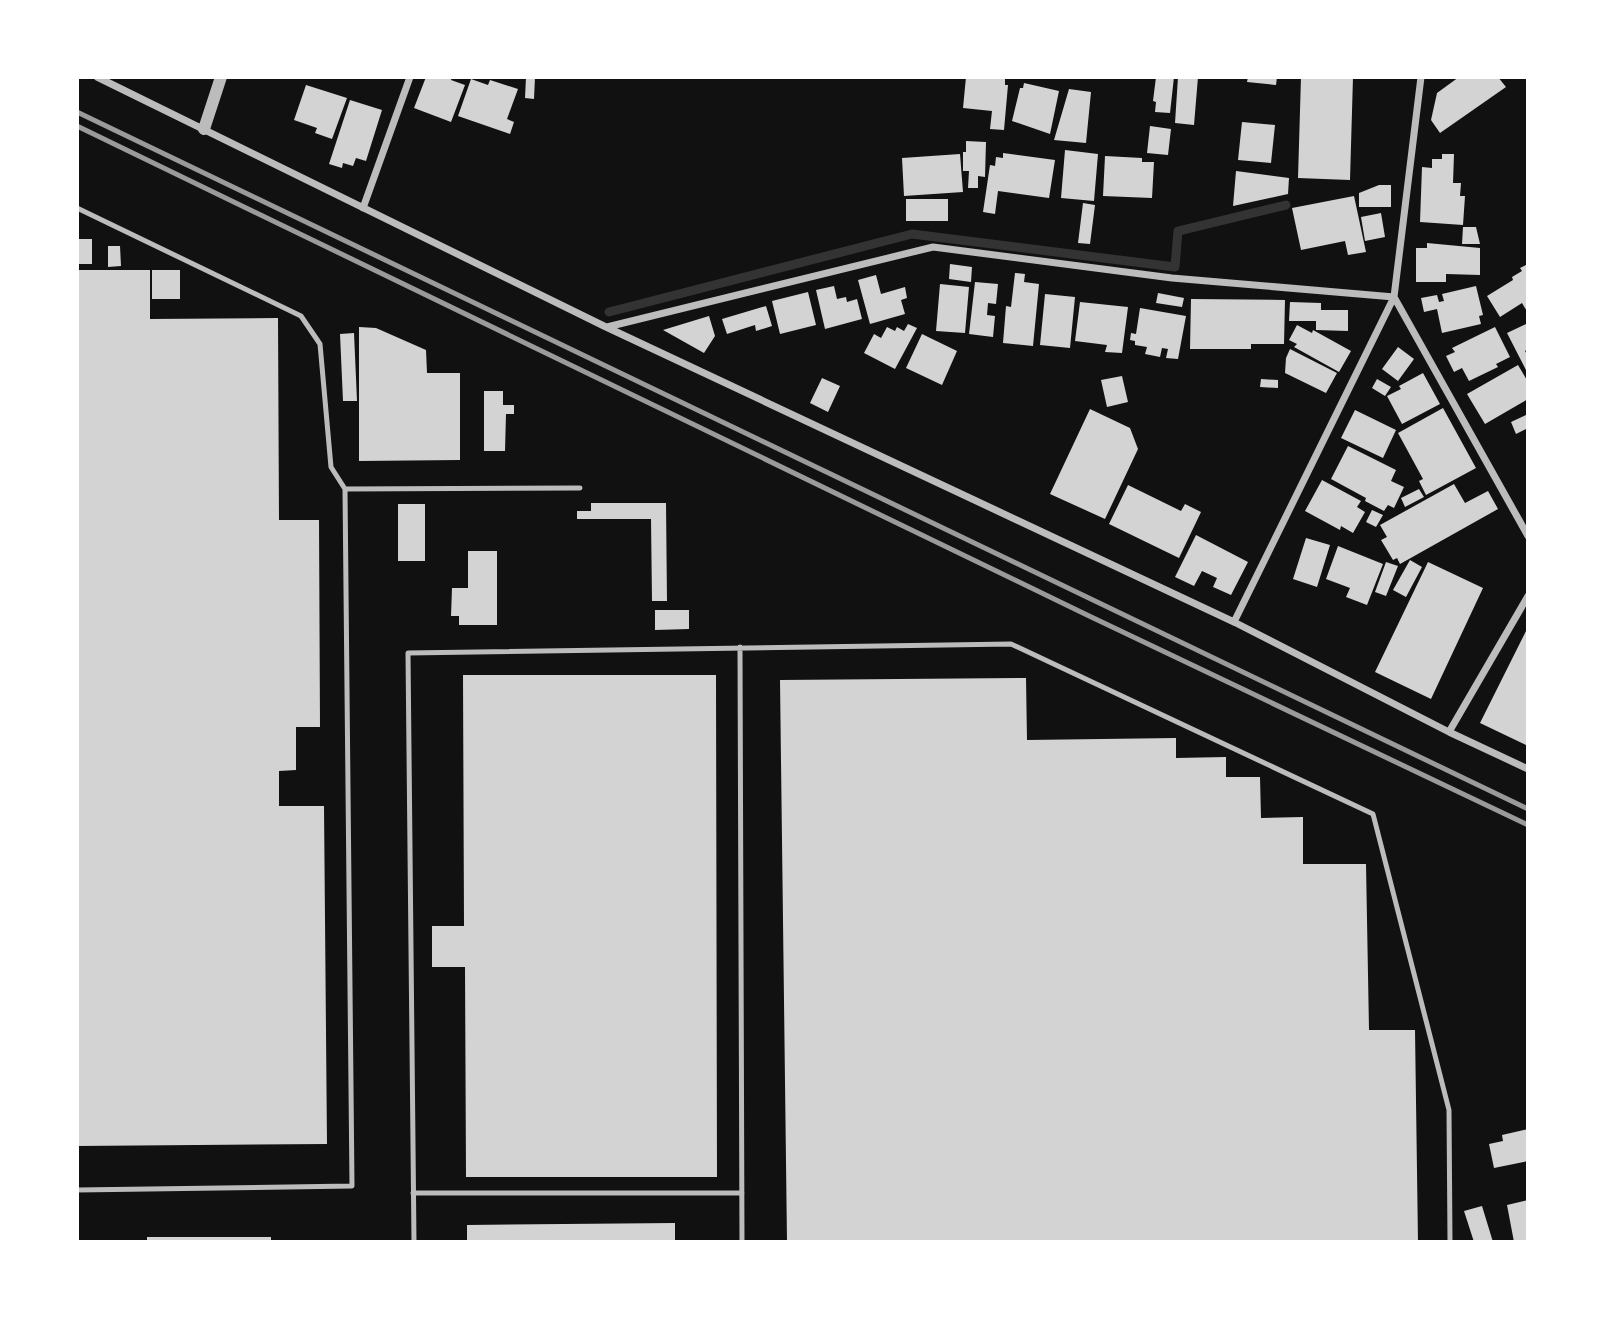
<svg xmlns="http://www.w3.org/2000/svg" width="1605" height="1319" font-family="'Times New Roman',serif">
  <style>
    .lines { fill: none; stroke-linecap: round; stroke-linejoin: round }
    .stream { stroke: #333; stroke-width: 9 }
    .building { fill: #d3d3d3 }
    .service { stroke: #bcbcbc; stroke-width: 5 }
    .minor { stroke: #bcbcbc; stroke-width: 7 }
    .tertiary { stroke: #bcbcbc; stroke-width: 12 }
    .rail { stroke: #9a9a9a; stroke-width: 5 }
  </style>
  <rect width="100%" height="100%" fill="#111"/>
  <g class="lines">
    <!-- stream -->
    <path class="stream" d="M609,312l303,-78 263,33 3,-36 108,-26"/>
  </g>
  <!-- building -->
  <path class="building" d="M426,77h26l-1,3 14,5 -14,37 -37,-14z
    M526,77h9l-1,22 -9,-1z
    M966,77h39v8h3l-4,45 -14,-1 2,-18 -29,-3z
    M1156,77h18l-4,36 -15,-1 1,-10 -3,-1z
    M1178,77h20l-4,48 -19,-2z
    M1248,77h29l-1,8 -29,-3z
    M1301,77h52l-3,103 -52,-2z
    M1459,77h39l8,10 -66,46 -9,-13 6,-27z
    M471,79l17,6 2,-5 28,9 -11,30 7,3 -4,12 -52,-18z
    M1024,83l35,8 -9,43 -38,-13 8,-33h3z
    M306,85l41,13 -15,41 -17,-6 2,-5 -23,-8z
    M1069,89l22,3 -5,51 -32,-3z
    M350,100l32,10 -16,51 -10,-3 -3,8 -10,-3 -1,5 -13,-4z
    M1242,122l33,3 -4,38 -33,-3z
    M1150,126l21,3 -3,26 -21,-2z
    M966,141l20,1 -1,35 -7,-1v12h-10l1,-17h-6v-19h3z
    M1065,150l33,4 -4,47 -33,-3z
    M1003,153l52,7 -6,38 -51,-7 -3,23 -12,-2 7,-47 5,1 1,-9 7,1z
    M960,154l3,38 -59,4 -2,-38z
    M1442,154h12l-1,29h8l-1,13h5l-2,29 -43,-3 2,-55 10,1v-9h10z
    M1105,156l37,2v4h12l-2,36 -49,-2z
    M1236,171l53,7 -1,16 -55,12z
    M1379,185h12v22h-32v-14z
    M1354,196l12,56 -18,3 -3,-14 -44,9 -9,-42z
    M906,199h42v22h-42z
    M1083,203l12,2 -5,39 -12,-1z
    M1381,213l4,24 -20,4 -4,-24z
    M1463,227h13l4,17h-18z
    M77,239h15v25h-15z
    M1427,243l53,5v27l-34,-1v8h-30v-34h11z
    M108,246h12l1,20 -13,1z
    M950,264l22,3 -1,15 -22,-3z
    M1528,264v49l-6,-10 -22,14 -13,-21 26,-16 -1,-3 10,-6 -2,-3z
    M77,270h73v49l128,-1 1,202h40l1,207h-24v43l-17,1v35h45l3,338 -250,2z
    M152,270h28v29h-28z
    M1015,273l10,1 -1,8 15,2 -6,62 -30,-3 3,-37 5,1z
    M876,275l5,19 24,-7 2,11 -6,2 4,14 -35,10 -12,-44z
    M975,282l23,2 -2,20 -8,-1 -1,12 8,1 -2,21 -24,-3z
    M940,284l29,3 -4,46 -29,-2z
    M834,286l3,13 9,-2 1,5 10,-3 5,20 -37,10 -9,-39z
    M1476,286l7,29 -4,1 2,8 -39,9 -5,-24 -13,3 -3,-14 16,-3 2,7 5,-1 -2,-7z
    M808,292l8,33 -36,9 -8,-33z
    M1158,293l26,5 -2,9 -26,-4z
    M1045,294l30,3 -5,51 -30,-3z
    M1191,299l94,1 -1,44h-33v5h-61z
    M1080,302l48,5 -6,46 -17,-1 2,-7 -32,-4z
    M1290,302l31,1v7h27v21l-32,-1v-9h-27z
    M766,306l6,20 -16,5 -1,-6 -28,9 -5,-15z
    M1140,308l46,8 -8,43 -12,-1 2,-9 -6,-1 -2,9 -15,-3 2,-7 -12,-2v-4l-5,-1 1,-7 5,1z
    M709,316l6,20 -11,17 -41,-23z
    M1528,323v26l-3,2 3,5v18l-21,-41z
    M908,324l9,4 -22,41 -31,-16 10,-19 7,4 6,-11 8,4 2,-4 7,4z
    M1297,325l15,8 1,-3 38,21 -12,21 -45,-25 3,-3 -8,-4z
    M359,327l17,1 50,22 1,23h33v87l-101,1z
    M1495,327l15,30 -14,7 2,3 -29,14 -7,-13 -8,4 -8,-16 9,-4 -3,-4z
    M354,333l3,68h-14l-3,-67z
    M922,334l35,17 -15,34 -36,-17z
    M1398,347l16,12 -16,22 -16,-12z
    M1290,349l47,24 -11,20 -41,-20 1,-15z
    M1518,365l10,17v17l-43,25 -18,-30z
    M1423,373l17,31 -38,20 -15,-28 14,-7 -2,-3z
    M1122,376l6,26 -21,5 -6,-27z
    M822,378l18,8 -12,26 -18,-9z
    M1261,379l17,1v8l-18,-1z
    M1377,379l14,8 -6,9 -13,-8z
    M484,391h19v14h11v9h-8l-1,37h-21z
    M1443,408l33,60 -50,27 -7,-14 4,-2 -25,-46z
    M1090,409l40,19 8,21 -33,70 -55,-25z
    M1355,410l41,20 -13,28 -42,-20z
    M1528,414v14l-12,6 -5,-12z
    M1348,446l48,24 -5,11 13,6 -10,21 -6,-3 -4,6 -19,-10 1,-3 -35,-19z
    M1322,480l39,21 -4,6 8,5 -12,21 -12,-7 -1,4 -35,-19z
    M1454,484l11,19 23,-12 10,18 -98,55 -3,-6 -4,2 -12,-20 6,-3 -7,-12z
    M1128,485l53,26 4,-7 16,8 -22,46 -70,-34z
    M1419,489l5,8 -19,10 -4,-9z
    M591,503h75l1,98h-15l-1,-82h-74v-8h14z
    M398,504h27v57h-27z
    M1372,510l11,5 -7,12 -10,-5z
    M1196,535l52,27 -17,33 -18,-8 4,-9 -15,-7 -8,15 -19,-9z
    M1306,538l24,7 -13,42 -24,-8z
    M1338,546l45,18 -16,41 -21,-8 4,-9 -24,-9z
    M468,551h29v74h-38v-9h-8l1,-28h16z
    M1410,560l12,7 -16,30 -13,-7z
    M1386,562l12,4 -12,30 -11,-4z
    M1428,562l55,26 -52,111 -56,-27z
    M655,610h34v19l-34,1z
    M1528,627v119l-48,-23z
    M463,675h253l1,502h-251l-1,-210h-33v-41h32z
    M1026,678l1,62 149,-2v20l50,-1v20h34l1,41 42,-1v47h63l3,166h46l3,212h-631l-7,-562z
    M1528,1129v32l-34,7 -5,-24 14,-3 -1,-6z
    M1528,1200v41l-14,1 -7,-37z
    M1482,1206l11,36h-19l-10,-31z
    M675,1223v19h-208v-17z
    M147,1237h124v5h-124z"/>
  <g class="lines">
    <!-- service -->
    <path class="service" d="M77,208l224,108 19,28 11,123 14,22 7,697 -275,4
      M345,489l235,-1
      M740,647l2,595
      M413,1193h329
      M414,1242l-6,-589 603,-9 362,170 76,296 1,132"/>
    <!-- minor -->
    <path class="minor" d="M97,77l509,250 628,295 215,110 79,37
      M363,208l47,-131
      M1394,297l134,239
      M607,327l326,-80 239,31 222,19 27,-220
      M1234,622l160,-325
      M1449,732l79,-136"/>
    <!-- tertiary -->
    <path class="tertiary" d="M204,129l17,-52"/>
    <!-- rail -->
    <path class="rail" d="M77,112l1451,697
      M77,126l1008,488 443,211"/>
  </g>
  <!-- border -->
  <rect width="1605" height="1319" fill="none" stroke="#ffffff" stroke-width="158"/>
</svg>
